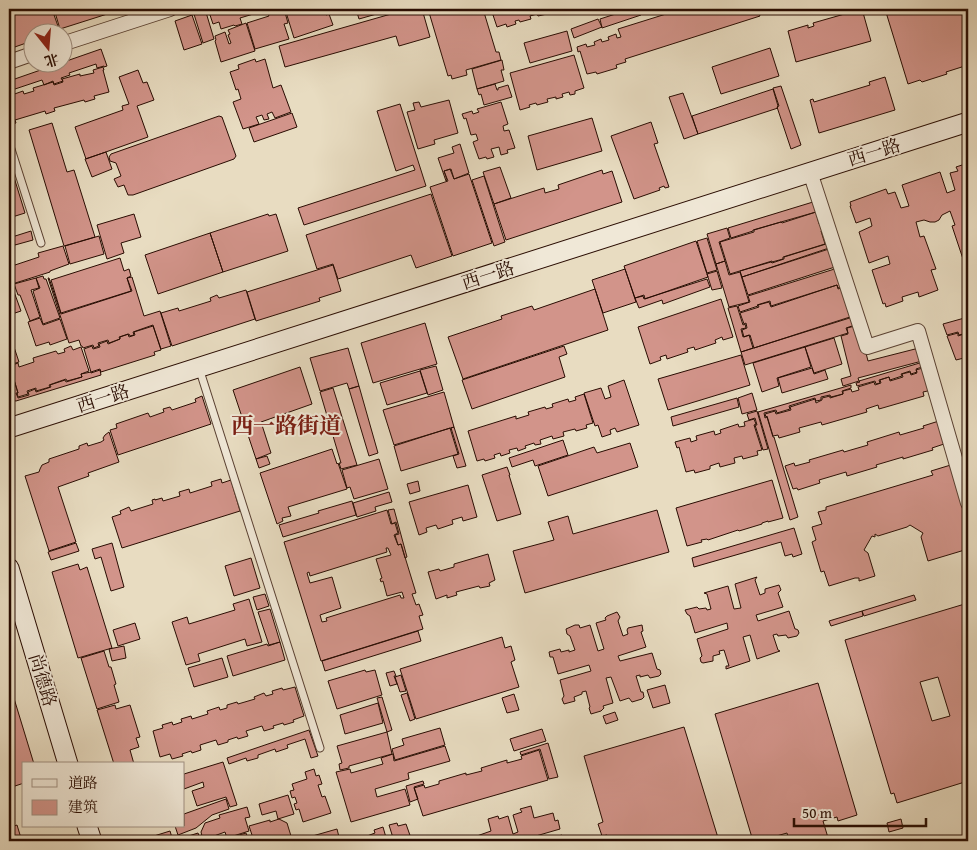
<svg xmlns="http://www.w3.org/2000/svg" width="977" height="850" font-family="'Gentium Book Plus','Noto Serif SC',serif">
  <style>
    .building { fill: #d2948a; stroke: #290c02; fill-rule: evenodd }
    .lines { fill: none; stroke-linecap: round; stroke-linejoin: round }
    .lane-casing { stroke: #594032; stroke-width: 9 }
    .street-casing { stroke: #594032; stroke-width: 16 }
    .secondary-casing { stroke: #290c02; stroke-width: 21 }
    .lane { stroke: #f0e8d7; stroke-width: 7 }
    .street { stroke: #f0e8d7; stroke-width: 14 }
    .secondary { stroke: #f0e8d7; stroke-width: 19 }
    .labels { text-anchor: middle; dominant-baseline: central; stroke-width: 4; stroke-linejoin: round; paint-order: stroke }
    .street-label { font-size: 18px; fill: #290c02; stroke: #f0e8d7 }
    .district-label { font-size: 22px; font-weight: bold; fill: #7a1f14; stroke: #f0e8d7 }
  </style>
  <rect width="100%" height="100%" fill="#e8dcc1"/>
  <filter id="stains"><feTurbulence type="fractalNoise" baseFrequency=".004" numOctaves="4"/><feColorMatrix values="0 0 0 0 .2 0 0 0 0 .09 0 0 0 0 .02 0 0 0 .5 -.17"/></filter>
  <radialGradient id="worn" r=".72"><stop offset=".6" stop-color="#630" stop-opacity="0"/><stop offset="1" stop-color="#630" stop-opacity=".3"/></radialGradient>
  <!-- building -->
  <path class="building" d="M9,9h43l8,23h-28v9l-23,8z
    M54,9h69l-63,20z
    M202,9h3l9,30 -11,4 -10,-32z
    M208,9h51l1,3 -20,6 2,6 -7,2 -1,-1 -13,4 -2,-7 -6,2z
    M266,9h18l4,14 -4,1 5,15 -34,10 -8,-26 22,-7z
    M285,9h39l2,6 3,-1 4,11 -39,13z
    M356,9h38l-35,10z
    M404,9h18l8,28 -31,9 -3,-10 -111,31 -6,-21 126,-36z
    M428,9h55l13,43h3l2,8 -35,10 1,5 -15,4 -1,-4 -3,1z
    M491,9h71l-8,2h-2l-1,-2 -5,2 1,3 -9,2 -1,-2 -7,2 1,3 -11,3 -1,-2 -4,1 1,3 -9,3 -1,-3 -9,3z
    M631,9h8l2,6 -39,13 -2,-9z
    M682,9h75l3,7 -135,43 1,3 -10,3 1,3 -20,6 -1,-2 -9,2 -7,-23 -2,1 -1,-5 9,-3 1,3 8,-2 -1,-3 7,-3 1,3 7,-2 -1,-3 8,-3 1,4 4,-1 -3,-8z
    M862,9l9,32 -75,21 -8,-31 20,-6v3l6,-2 -1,-3z
    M885,9h83v56l-22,7 1,2 -25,8 -2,-2 -12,4z
    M192,15l10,29 -18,6 -9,-29z
    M598,19l4,8 -28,11 -3,-9z
    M246,23l9,28 -34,11 -6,-21 1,-1 -1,-4 10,-4 4,12 2,-1 -3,-8 2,-1 -2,-4z
    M567,31l5,20 -42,12 -6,-20z
    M770,48l9,28 -58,18 -9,-27z
    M101,49l6,17 -3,1v-1l-7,2 -1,-4 -27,9 1,2 -9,3 2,3 -9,3 -1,-3 -9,4 -2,-5 -33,11v-10z
    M574,55l10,33 -9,3v3l-5,1 -1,-3 -7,2 1,3 -7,2v-2l-9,2 1,3 -11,3 -1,-2 -7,2 1,2 -10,3 -10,-37z
    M255,59l1,3 9,-3 8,29 8,-3 10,27 -16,6 -3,-6 -5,2 2,5 -5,1 -2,-5 -6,2 3,7 -16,5 -10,-27 8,-3 -3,-10 -2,1 -6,-18 9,-3 -1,-4z
    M502,60l2,10h-3l3,11 -27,8 -5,-20z
    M103,67l1,3h-1l6,22 -15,4 1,3 -10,3 -1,-2 -30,8 1,3 -9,3 -1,-3 -30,9 1,3 -7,2v-29l14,-5 1,3 10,-3 -1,-3 20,-6 1,3 9,-3 -1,-3 18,-5v2l14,-3 -1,-3z
    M138,70l5,13 4,-1 7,18 -17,6 11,31 -62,22 -11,-32 48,-17 -1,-4 7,-2 -10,-27z
    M885,77l10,33 -76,23 -9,-33 3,-1 1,3 56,-17 -1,-3z
    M495,84l2,6h1v-2l10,-3 4,12 -28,8 -3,-11 -2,1 -2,-6z
    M781,86l20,59 -10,4 -14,-42 2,-1 -6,-18z
    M773,89l5,17 -1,1 1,1 -80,26 -6,-18z
    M683,93l15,41 -14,5 -15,-42z
    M449,100l9,33 -24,7 1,4 -17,5 -11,-37 8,-2 -2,-7 6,-1 2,5z
    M501,102l7,22 -5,2 1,5 5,-1 6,18 -8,2 1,3 -7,2 -2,-8 -8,2 3,8 -7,2 -1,-2 -7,2 -6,-17 5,-2 -2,-6 -5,1 -5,-17 -2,1 -2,-5 10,-3 1,3 6,-2 -2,-3z
    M400,104l26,82 -122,39 -6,-17 117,-38 -2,-5 -17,6 -19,-60z
    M292,113l5,14 -43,15 -5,-14z
    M219,116l3,1 14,39 -2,3 -101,36h-5l-4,-10 -6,2 -4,-8 7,-3 -5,-13 -6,-2 -1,-4 2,-3z
    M592,118l10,33 -65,19 -9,-34z
    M651,122l7,21 -4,1 15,43 -4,1 -1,-2 -5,2 1,2 -26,9 -23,-63z
    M52,123l15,49 7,-2 21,67 -31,9 -35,-116z
    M460,144l9,29 -15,6 -3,-10 -7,2 3,9 -1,1 -8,-23 16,-5 -2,-6z
    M106,152l6,17 -20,8 -7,-18z
    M968,163v100h-1l-1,-4h-3l-11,-33 3,-1 -5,-14 -8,4 -3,5 -4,2h-5l-6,-2 -8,2 4,15 4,-1 12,33 -5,1 7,20 -19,7 -1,-5 -16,5 1,4 -17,6 -1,-4 -2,1 -11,-34 18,-6 -2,-8 -19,7 -10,-31 13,-6 -2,-8 -14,5 -6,-17h1l-1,-4 36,-13 2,5 7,-2 6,16 8,-2 -7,-21 38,-13 7,21 8,-3 -5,-17 8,-2 -2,-4z
    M500,167l11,31 -17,6 -11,-32z
    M450,169l4,10 15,-5 23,69 -39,13 -23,-69 18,-6 -4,-10z
    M602,170l1,4 9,-3 10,31 -116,38 -12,-36 50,-16 1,5 14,-4 -1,-4z
    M13,174l12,39 -16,5v-42z
    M484,176l21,66 -11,4 -22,-66z
    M431,194l21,62 -36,12 -5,-13 -73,24 -5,-15 -16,5 -11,-34z
    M813,202l3,10 -63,18v1l-22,7 -3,-10z
    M816,212l3,12 6,-2 2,7 -6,2 4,13 -42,13v2l-11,3v-1l-42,13 -10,-32 34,-10v-2l27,-8 1,1z
    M134,214l7,23 -20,6 3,10 -17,6 -10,-34z
    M268,214l1,2 7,-2 12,37 -65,21 -13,-39z
    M727,228l3,10 -11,4 6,19 -9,3 -9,-30z
    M31,231l2,9 -18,5 -3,-8z
    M210,233l13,39 -65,22 -13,-39z
    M99,236l5,18 -34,10 -5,-18z
    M707,238l10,32 -10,3 -10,-32z
    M696,241l12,36 -63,22 -1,-4 -9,3 -11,-32z
    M826,244l1,3 5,-1v1l-90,30 -2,-6 31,-9 1,1 12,-4v-2z
    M63,246l6,18 -19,7v1l-41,13v-11l1,-1 -1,-6 30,-10 -1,-4z
    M832,248l6,18 -90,29 -6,-18z
    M120,258l4,13 5,-2 2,7 -4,2 4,13 -70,22 -10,-33z
    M725,261l4,14 11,-3 9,30 -20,5 -13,-43z
    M333,265l8,26 -22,7 1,3 -64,20 -9,-29z
    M841,267l6,18 -9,3 -1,-3 -66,21 -1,-5 -13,4 1,1 -18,6 -2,-6 12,-4 -2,-6z
    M625,269l11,33 -33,11 -11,-33z
    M717,271l5,17 -10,2 -5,-16z
    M43,276l1,3h2l14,39 -17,6 -10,-33 7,-3 -4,-10z
    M132,277l12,39 16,-5 11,35 -10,3 -8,-24 -20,7 1,3 -4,1 -1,-2 -10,3 1,2 -11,4 -1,-3 -10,3 1,3 -5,2 -1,-3 -10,3 -1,-2h-1l-2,-6 -10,3 -21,-65h1l12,36 71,-23 -5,-13z
    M36,278l3,10 -8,2 9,27 -10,4 -10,-26h-2l-4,-11z
    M707,279l3,8 -47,17 -1,-4 -23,8 -4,-10 8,-2 1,3z
    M13,284l1,4 -1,1 8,22 -12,4v-30z
    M837,285l1,4 6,-2 9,29 -99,32 -4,-13 -6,2 -2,-7 5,-2 -1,-5 -2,1 -4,-11 19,-6 -1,-2 11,-3 2,5z
    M595,289l13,41 -145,49 -15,-42 54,-18 -1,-3 31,-10 2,4z
    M246,290l9,29 -83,27 -11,-33 17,-5 1,3 32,-10 -1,-3 7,-3 2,3z
    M721,299l12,38 -10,3 -1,-3 -7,3 1,3 -21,7 -1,-3 -7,2 1,3 -21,7 -1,-4 -6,2 1,3 -11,4 -12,-37z
    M737,306l6,19 2,-1 1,4 -5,1 2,8 6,-2 4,13 -12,4 -13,-44z
    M856,316l2,8 -12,4 2,5 -103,32 -4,-13z
    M968,317v12l-5,1v4l-4,1 -1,-3 -11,3 -4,-11z
    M40,318l3,7 17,-6 7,20 -17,6 -1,-3 -13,4 -8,-24z
    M425,323l12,41 -64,19 -12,-40z
    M859,325l9,36 51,-13 3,13 -64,17 1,3 -16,5 -2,-7 10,-3 -10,-40 7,-2 -1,-6z
    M153,326l8,24 -7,2 1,3 -54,17 -1,-3 -9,3 -7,-23 8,-3 1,3 7,-2 -1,-3 8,-3 1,3 12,-5v-2l8,-3 1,3 6,-2 -1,-3z
    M968,329v31l-3,1 -1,-3 -8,2 -9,-24 11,-3v3l6,-2v-3z
    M9,332l10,30 -10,3z
    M834,338l8,26 -28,9 -9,-26z
    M71,346l2,4 8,-3 8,24 -8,3 1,3 -15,4 -1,-2 -17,6 1,2 -14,4v-3l-9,3 1,3 -10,3 -1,-4h1l-8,-27 8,-3 1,4 15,-5 -1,-4 23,-7 2,3 7,-2 -1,-3z
    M564,346l3,8 -8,3 6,20 -93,32 -10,-29z
    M805,347l6,20 -34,11 2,8 -17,6 -9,-29z
    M348,348l11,38 -10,3 -2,-6 -27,8 -10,-33z
    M741,355l9,30 -82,25 -10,-31z
    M923,362l2,4 -9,3 1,3 -6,2 -1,-3 -9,3 1,2 -12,4 -1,-3 -10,3 1,3 -4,1 -1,-3 -18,5 -1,-3 4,-1 -1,-1z
    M436,366l7,24 -15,5 -8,-25z
    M9,367h1l8,26h-2l2,5 11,-3 -1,-3 7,-3 1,3 15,-5 -1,-2 15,-5 1,2 16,-5 -1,-3 10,-2v1l9,-3 1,5 -85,26 -7,-1z
    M300,367l12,37 -51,18 10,31 -15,6 -23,-69z
    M926,367l6,23 -9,2 1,4 -45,13 -1,-4 -12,4 1,3 -45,13 -1,-3 -22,6 1,4 -21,6 -1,-3 -5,1 -6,-20 -1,1 -1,-3 10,-3 1,3 15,-4 -1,-3 25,-8 1,4 6,-3v-2l8,-2v2l13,-4v-3l8,-2 1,3 7,-2 -1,-3 16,-5 1,3 6,-2 -1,-3 9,-3 1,4 13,-4 -1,-3 8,-2 1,3 6,-2 -1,-3z
    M812,368l2,6 11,-4 3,9 -46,14 -4,-15z
    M420,371l7,22 -40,12 -7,-22z
    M624,380l15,45 -22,7 -2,-4 -5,2 1,4 -9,3 -4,-12 -3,1 -11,-33 17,-5 4,11 6,-2 -3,-11z
    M851,385v3l-9,3 1,3 -12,3 -1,-2 -9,2v3l-5,1 -1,-3 -26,8 1,3 -13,4 -1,-3 -12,3 1,5 2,-1 6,20h1l24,80 -8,3 -32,-108z
    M359,386l19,67 -9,3 -20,-67z
    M333,388l24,77 -16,4 -2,-6h2l-21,-71z
    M444,392l10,35 -60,18 -11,-35z
    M752,393l5,17 -15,4 -4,-16z
    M584,394l9,29 -7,2 1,3 -11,3 -1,-2 -12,3 1,4 -11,3 -1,-3 -12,4 1,4 -6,1 -1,-2 -9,3 1,2 -8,3 -1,-3 -8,2 1,3 -9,3 -1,-3 -6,2 1,3 -10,3 -1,-2 -7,2 -9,-30 48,-15v3l13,-4 -1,-3 17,-5 1,2 7,-2 -1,-3 16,-5 1,3 7,-2 -1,-3z
    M202,396l9,28 -93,31 -8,-25 7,-2 -1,-4 32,-11 2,4 14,-5 -1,-3 7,-2 2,3 24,-8 -1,-3z
    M737,398l2,9 -66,19 -2,-9z
    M757,411l11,38 -5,1 -8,-25h2l-2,-7 -6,2 -2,-6z
    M754,419l2,5 -2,1 8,25 -5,1 1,4 -15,4 -1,-3 -8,2 1,5 -15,4 -1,-4 -9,3v3l-15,4 -1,-3 -8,2 -7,-25 -2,1 -2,-6 15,-4 1,4 6,-2 -1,-4 18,-5 1,4 6,-2 -1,-3 18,-6 1,3 6,-1 -1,-4z
    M942,420l5,23 -15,5 1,2 -30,9v-2l-27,8 1,2 -30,9 -1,-4 -27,8 1,3 -22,7 -1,-2 -4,1 -8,-23 9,-3 1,3 15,-4 -1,-2 34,-10 1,2 24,-7 -1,-3 32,-10 1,3 24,-7 -1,-2z
    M454,427l12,39 -9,2 -4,-12 6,-2 -8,-26z
    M450,428l8,26 -57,17 -7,-25z
    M109,432l10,30 -31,11 1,3 -31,11 18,55 -27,9 -24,-75 14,-4 1,-3 2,-4 7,-3v-3l30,-10v-3l8,-3 1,3 13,-4 3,-2 -1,-2 2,-3z
    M563,440l5,15 -33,11 -2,-6 -21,7 -3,-9z
    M630,443l8,24 -90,29 -10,-30 56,-19 3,6z
    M332,449l5,15 1,-1 9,26 -59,18 3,9 -9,2 1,3 -6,3 -17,-51z
    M267,456l3,8 -11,4 -3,-9z
    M379,459l9,30 -34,10 -4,-12 -3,1 -5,-18z
    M954,464l14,47v38l-40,12 -7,-24 2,-4 -13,-8 -3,2 -29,9 -3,-2v3l-3,-1 -8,14 4,3 7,23 -16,5v-3h-4l-26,8 -5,-15 -3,1 -9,-30 4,-2 -4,-13 10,-3 -4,-12 8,-2v-3l107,-32 -2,-4z
    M507,467l3,8h-1l12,39 -24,7 -15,-46z
    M221,479l1,4 9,-3 9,31 -118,37 -10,-31 9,-3 -1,-3 9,-4 2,4 22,-7 -1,-4 3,-1v1l7,-2 1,3 17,-5 -1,-4 10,-3 1,4 22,-7 -1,-4z
    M772,480l11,38 -15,4v-1l-6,2v1l-23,7 -1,-1 -30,10 -1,-1 -6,1 1,2 -15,4 -11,-38z
    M418,481l2,10 -10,3 -3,-10z
    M468,485l9,32 -14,4 -1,-4 -10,3 1,4 -15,5 -2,-4 -10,3 1,4 -8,3 -10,-33z
    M389,492l3,10 -17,5 1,4 -19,6 -4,-14z
    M352,501l4,14 -73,22 -4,-12 40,-12 -1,-2z
    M394,509l13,48 -2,1 -4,-14 -3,1 -3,-10 4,-1 -3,-12 -4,2 -4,-14z
    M387,510l4,14 4,-1 3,10 -4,2 4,10 3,-1 15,49 -4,1 4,11 3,-1 4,11 -4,1 4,13 -102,32 -37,-119zM386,548h2l3,7 -15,4 6,19 -2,1 1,3 2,-1 4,15 15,-4 2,6h-3l-1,-3 -74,23 1,3 -5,1 -2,-7 21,-7 -9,-31 -22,6 -3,-10 2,-1 1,4 77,-24z
    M657,510l12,42 -144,41 -12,-42 41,-11 -6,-18 20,-6 5,18z
    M794,528l8,26 -9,3 -1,-3 -7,2 -4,-14 -87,25 -2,-9z
    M76,543l3,8 -28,9 -3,-8z
    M112,543l12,44 -13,4 -10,-34 -6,2 -3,-10z
    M488,554l7,26 -6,3 1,3 -10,2 -1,-2 -23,6 1,3 -10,3v-3l-11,4 -8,-27 11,-3 1,2 14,-4v-3z
    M251,558l9,30 -26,8 -9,-30z
    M78,564l2,6 7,-3 25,81 -34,10 -26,-86z
    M757,577l-2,3 5,15 5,-2v-4l14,-4 2,5 -3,3 5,14 -27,8 2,6 31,-10 6,18h1l2,1 1,3 -2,3 -9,2 -2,-3 -8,1 -1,-2 -4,1 5,15 2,1 -23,8 -7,-24 -7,2 7,24 -24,8v-3h3l-5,-16 -5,1 1,3 -7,2v5l-10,2 -2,-1 -1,-4 2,-2 -5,-17 31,-10 -1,-6 -32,10 -5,-17 -3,-2 -2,-4 12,-3 2,2 7,-1 1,2 4,-1 -4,-15 -3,-1 24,-7 6,23 7,-1 -6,-24z
    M265,594l4,12 -12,4 -4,-13z
    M914,595l2,5 -52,16 -2,-5z
    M249,599l13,43 -15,4 -2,-7 -47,15 2,7 -14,4 -14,-43 15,-5 2,7 46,-14 -2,-6z
    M968,603v178l-71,22 -3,-10 -3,1 -46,-154zM938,677l12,39 -18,5 -12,-39z
    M270,609l10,33 -11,3 -11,-33z
    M862,611l1,5 -32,10 -2,-5z
    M617,612l3,5 -2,4 5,15 5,-2 -1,-4 1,-2 14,-3 1,6 -2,1 5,15 -28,9 2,5 32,-8 5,16 3,1 1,4 -2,2 -9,2 -2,-3 -8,2v-2l-4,1 5,16h2l1,5 -2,2 -10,3 -3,-4 -9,3 -9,-24 -5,1 7,25 -10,3 1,2 -3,3 -10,3 -2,-6 1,-1 -4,-16 -4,1v2l-8,3 1,4 -11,3 -2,-5 2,-3 -4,-16 31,-9 -2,-6 -31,9 -5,-17h-3l-1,-5 11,-3 1,3 8,-2v2l6,-2 -5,-14 -3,-2 -1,-5 9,-4h4l1,3 10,-3 8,26 6,-2 -8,-26 10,-3 -1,-2 2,-2z
    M135,623l5,16 -22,7 -5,-16z
    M418,631l3,10 -96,30 -3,-10z
    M502,637l3,11 6,-2 4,14 -4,2 8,25 -103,32 -16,-50z
    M280,642l5,18 -52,16 -6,-20 40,-12 1,2z
    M124,646l2,12 -14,3 -3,-12z
    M104,651l5,16h2l5,17 -2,1 5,17 -22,7 -16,-51z
    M222,658l6,19 -34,10 -6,-19z
    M365,670l1,2 9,-2 7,25 -45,14 -9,-28z
    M394,671l2,5h-2l3,8 -7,2 -4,-13z
    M401,675l5,16 -6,1 -5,-15z
    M9,682l25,82h-10v19l-15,5z
    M818,683l39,132 -19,6 -1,-4 -14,4 6,20h-40l-2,-8 -14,4 1,3 -5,1h-16l-38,-127z
    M665,685l5,18 -17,5 -6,-18z
    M295,687l9,29 -11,4 1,2 -10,3 -1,-2 -10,3 1,2 -10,3 -2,-5 -16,5 2,5 -10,3 -1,-2 -9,3v2l-10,3 -2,-5 -16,5 1,5 -9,3 -1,-2 -9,3 1,2 -11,3 -2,-5 -10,3 -7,-26 10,-3 -1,-3 10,-3 1,3 9,-3 -1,-3 10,-3 1,3 16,-5 -1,-3 12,-4 1,3 7,-2v-3l10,-3 1,2 17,-5 -1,-2 10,-4 2,3 7,-2 -1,-3 10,-3 1,2z
    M407,693l8,26 -5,2 -9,-26z
    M514,694l5,16 -12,3 -5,-15z
    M382,697l10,33 -5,2 -10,-34z
    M378,703l5,20 -38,11 -5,-19z
    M115,705l1,4 14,-4 10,32 -4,1 3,9 -9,3 4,14h-20l-17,-54z
    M615,712l3,8 -12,4 -3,-8z
    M684,727l35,114h-110l-2,-6 -5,1 -4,-12 5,-2 -19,-66z
    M440,728l5,17 -50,15 -3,-11 12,-4 -2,-6z
    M542,729l4,12 -32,10 -4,-12z
    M309,730l9,26 -7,2 -6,-19 -18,6 1,3 -12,4 -1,-3 -17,6v3l-11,3 -1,-3 -17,6 -2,-6z
    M387,732l5,22 -43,12v2l-9,2 -1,-6 3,-1 -5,-17z
    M548,743l10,34 -9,2 -9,-30 -19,6 -1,-3z
    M445,746l5,15 -42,12 1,6 -34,10 2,8 28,-8 5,16 -59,17 -15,-50 14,-3 1,4 32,-9 -2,-6 12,-4 1,7z
    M539,750l9,30 -125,36 -9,-28 10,-3 1,3 14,-4v-3l27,-8v2l16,-4 -1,-3 26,-8v3l15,-4 -1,-3z
    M223,762l14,43 -7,2 -4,-10 -29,9 -5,-15 12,-4 -1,-5 -19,7v-15z
    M314,769l2,7 3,-1 3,9 -4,1 4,12 3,-1 6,17 -28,9 -4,-13 -3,1 -2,-6 3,-1 -2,-6 -3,1 -2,-7 4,-1 -2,-6 15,-5 -2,-7z
    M423,781l1,3 -10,3 4,12 -8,3 -4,-16z
    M288,795l6,19 -16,5 -2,-8 -14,4 -3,-11z
    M226,799l3,10 -17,6 -16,13 -18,7 -3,-9h9v-12z
    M531,806l3,12 19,-5 2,8 3,-1 2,9 -31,9 1,3h-55l-1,-4 17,-6 -3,-12 10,-3 1,3 9,-3 5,18 5,-2 -5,-17 9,-3 -2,-3z
    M247,807l3,10 -5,1 4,13 -22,7 -2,-6 -22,8 -2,-8 4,-9 15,-5 -1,-3z
    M279,819l8,4 4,13 -15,5h-22l-5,-15 21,-6v2z
    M901,819l2,9 -14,4 -2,-9z
    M397,823l1,3 8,-2 6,17h-18l-5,-16z
    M17,825l4,13 -1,1v2h-11v-13z
    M383,827l4,14h-18l-2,-5 8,-3 -1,-3z
    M337,829l3,12h-45z
    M170,831l3,10h-35z
    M198,833l3,8h-24l-1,-1z
    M246,833l3,8h-26l-1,-1z
    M562,835l2,6h-25z"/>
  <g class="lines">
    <defs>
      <path id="lane" d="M9,148l2,1 30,94
        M199,368l121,380"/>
      <path id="street" d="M62,44l108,-35
        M9,62l23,-8
        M810,172l57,175 51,-16 50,172"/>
      <path id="secondary" d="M9,428l959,-306
        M9,568l59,196
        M87,826l5,15"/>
    </defs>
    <!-- lane casing -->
    <use href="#lane" class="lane-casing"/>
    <!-- street casing -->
    <use href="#street" class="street-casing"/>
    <!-- secondary casing -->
    <use href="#secondary" class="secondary-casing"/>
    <!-- lane -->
    <use href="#lane" class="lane"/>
    <!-- street -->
    <use href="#street" class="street"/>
    <!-- secondary -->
    <use href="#secondary" class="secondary"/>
  </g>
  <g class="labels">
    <!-- street labels -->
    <g class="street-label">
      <text transform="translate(874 152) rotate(-17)">西一路</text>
      <text transform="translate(488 275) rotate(-18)">西一路</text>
      <text transform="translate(103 398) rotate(-18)">西一路</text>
      <text transform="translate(43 680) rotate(73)">尚德路</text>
    </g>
    <!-- district labels -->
    <g class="district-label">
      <text x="286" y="425">西一路街道</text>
    </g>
  </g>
  <!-- margin -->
  <rect width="977" height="850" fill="none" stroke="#e8dcc1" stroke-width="30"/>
  <rect x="10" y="10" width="957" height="830" fill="none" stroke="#290c02" stroke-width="2.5"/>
  <rect x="15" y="15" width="947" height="820" fill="none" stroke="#290c02"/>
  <!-- legend -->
  <rect x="22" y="762" width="162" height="65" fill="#f0e8d7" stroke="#a09082"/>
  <rect x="32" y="779" width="25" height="8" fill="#f0e8d7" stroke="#a09082"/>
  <text x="68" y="788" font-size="15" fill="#290c02">道路</text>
  <rect x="32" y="800" width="25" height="15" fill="#d2948a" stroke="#a09082"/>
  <text x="68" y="812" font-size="15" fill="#290c02">建筑</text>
  <!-- north arrow -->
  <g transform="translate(48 48) rotate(163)"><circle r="24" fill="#f0e8d7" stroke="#a09082"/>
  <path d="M0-4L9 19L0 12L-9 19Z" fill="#8f2418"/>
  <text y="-8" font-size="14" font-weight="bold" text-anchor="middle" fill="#290c02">北</text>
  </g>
  <!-- scale -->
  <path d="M794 818v8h132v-8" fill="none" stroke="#290c02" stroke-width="2.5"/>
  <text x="802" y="818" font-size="15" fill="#290c02" stroke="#f0e8d7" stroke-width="4" paint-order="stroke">50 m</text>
  <rect width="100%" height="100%" filter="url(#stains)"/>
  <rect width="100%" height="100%" fill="url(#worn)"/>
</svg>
